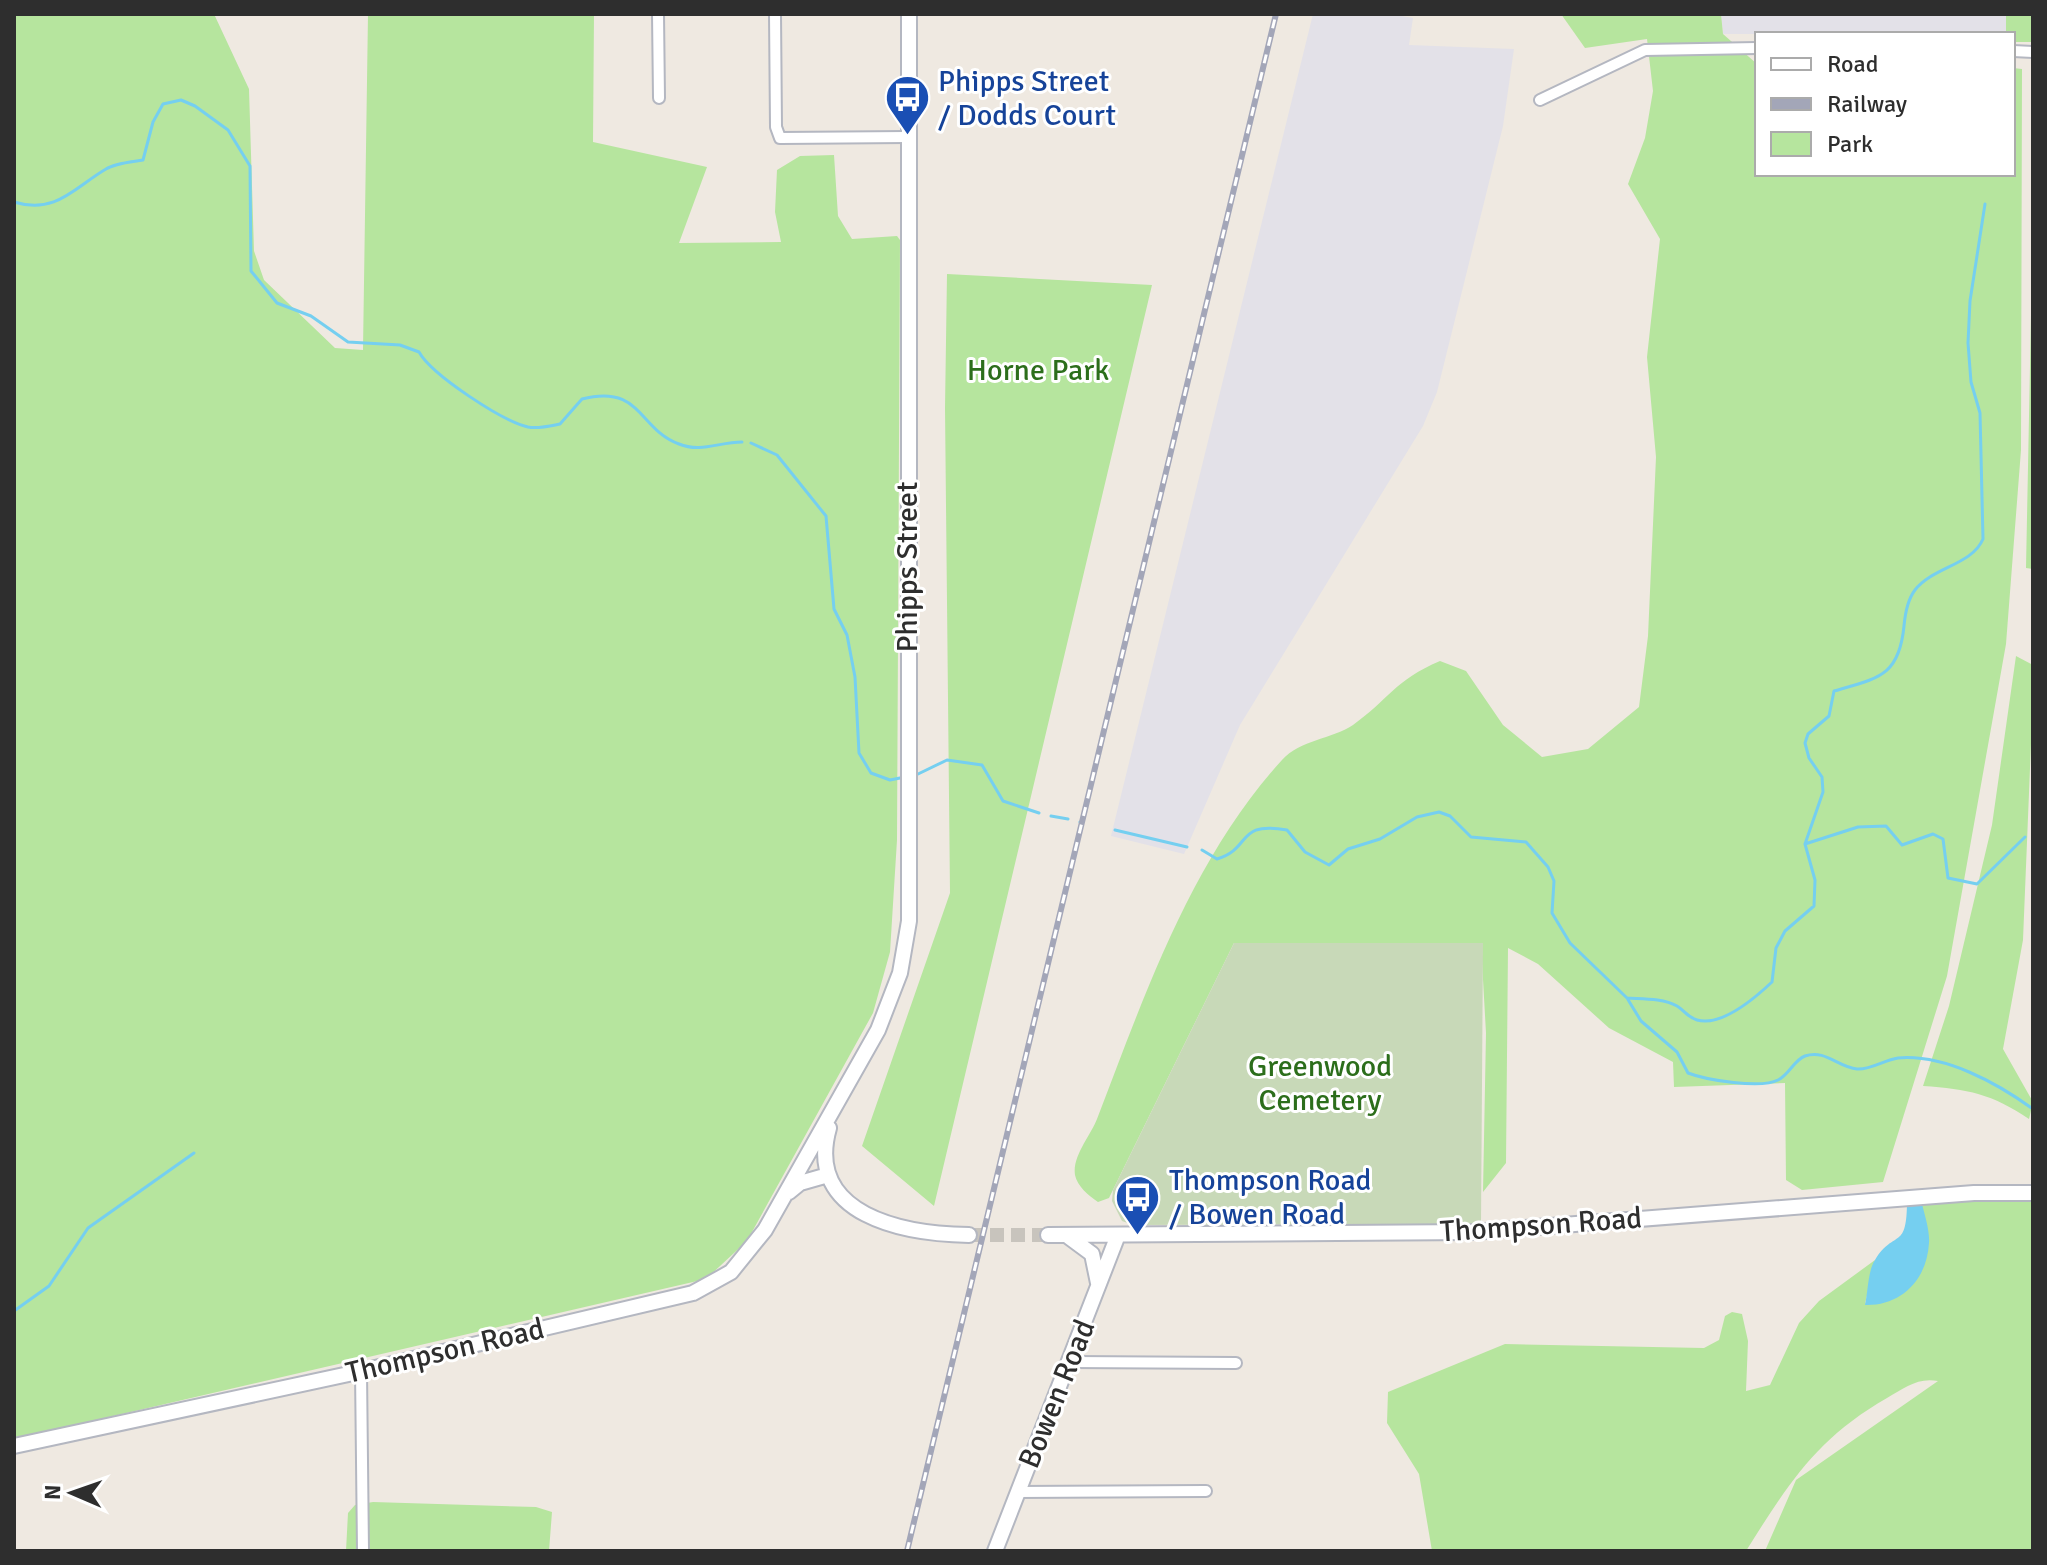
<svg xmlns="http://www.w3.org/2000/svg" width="2047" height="1565" font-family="Signika,sans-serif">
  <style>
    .industrial { fill: #e3e1e8 }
    .green { fill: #b6e59e }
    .cemetery { fill: #c8d9b8 }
    .water { fill: #75cff0 }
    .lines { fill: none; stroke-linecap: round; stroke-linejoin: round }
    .stream { stroke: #75cff0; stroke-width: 3 }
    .secondary-tunnel { stroke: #c8c4bd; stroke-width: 14; stroke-dasharray: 14 7; stroke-linecap: butt }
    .street-casing { stroke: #b4b7c1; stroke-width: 14 }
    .secondary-casing { stroke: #b4b7c1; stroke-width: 18 }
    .street { stroke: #fff; stroke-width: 10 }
    .secondary { stroke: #fff; stroke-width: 14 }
    .rail-casing { stroke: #a3a6b8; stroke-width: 6 }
    .rail { stroke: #fff; stroke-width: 3; stroke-dasharray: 9; stroke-linecap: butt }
    .labels { text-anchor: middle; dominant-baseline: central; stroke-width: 6; stroke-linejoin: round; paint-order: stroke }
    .transit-label { font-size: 30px; fill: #164399; stroke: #fff; text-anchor: start }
    .park-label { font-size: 30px; fill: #2c6e1b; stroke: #fff }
    .street-label { font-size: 30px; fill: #2e2e2e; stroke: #fff }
  </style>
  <rect width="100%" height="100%" fill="#efe9e1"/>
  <!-- industrial -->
  <path class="industrial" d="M1313,14h78l22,4 -4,27 105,4 -11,77 -66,266 -14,34 -183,299 -56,129 -73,-18z
    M1721,14h285v20h-283z"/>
  <!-- green -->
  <path class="green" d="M14,14h200l35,75 5,162 10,29 71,68 28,2 5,-336h226l-1,128 114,25 -28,76 102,-1 -6,-30 2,-42 23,-14 34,-1 4,61 14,23 45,-3 3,4 -3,600 -7,112 -17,61 -126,228 -41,38 -692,160z
    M1561,14h160l2,20 34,30v110h256v-106l9,1 -1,381 -15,194 -59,332 -64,206 -81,8 -16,-10 -1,-97 -111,4 -1,-25 -64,-34 -71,-64 -30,-16 -2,215 -23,29 3,-159 -5,-89 -247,-1 -125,255 -11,4c-9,-6 -21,-16 -23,-27 -3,-19 16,-40 22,-56 48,-125 94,-259 185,-359 18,-20 50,-21 71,-35 35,-25 42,-45 87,-64l26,10 37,54 39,32 46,-8 51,-42 9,-71 8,-179 -9,-100 13,-118 -32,-55 17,-46 8,-47 -6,-52 -62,9z
    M2006,14h27v28h-20v-8h-7z
    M2033,214v355l-7,-1z
    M947,274l205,11 -218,921 -72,-60 88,-253 -5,-485z
    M2016,656l17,9v30l-10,245 -20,109 30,53 -4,17c-37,-25 -61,-30 -106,-33l26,-80 43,-181z
    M1921,1200l112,2v349h-268l31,-71 142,-99c-20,-4 -34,7 -51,17 -70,40 -99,86 -141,153h-314l-13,-77 -32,-51 1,-31 117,-48 199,4 15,-8 6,-24 7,-4 10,2 6,27 -2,50 24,-6 29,-62 20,-22 56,-41 -10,44z
    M373,1502l163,5 16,5 -3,39h-203l2,-38 7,-8z"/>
  <!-- cemetery -->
  <path class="cemetery" d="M1234,943h249l-2,281 -348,1 -11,-4 -10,-20 1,-11z"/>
  <!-- water -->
  <path class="water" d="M1907,1200h14c3,13 9,30 8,43 -2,37 -28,63 -64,62 3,-13 3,-35 10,-45 20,-32 32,-8 32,-60z"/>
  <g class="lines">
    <!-- stream -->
    <path class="stream" d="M14,202c42,13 61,-15 92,-33 9,-6 25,-7 37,-9l10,-38 10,-18 18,-4 14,6 33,24 22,36 1,105 26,32 34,13 37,26 52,3 19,7c13,23 83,69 109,75 10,2 22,-1 32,-3l22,-25c60,-15 56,30 97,45 22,9 40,-2 63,-2
      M751,443l26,12 49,61 8,93 13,26 8,42 4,76 12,20 19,7 10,-2
      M916,775l31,-15 35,5 21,36 36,12
      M1051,816l17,3
      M1080,822l1,1
      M1115,830l72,17
      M1805,844l53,-17 28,-1 16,19 31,-11 10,5 5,39 29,6 48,-47
      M1202,850l15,9c36,-11 18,-38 70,-29l18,22 24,13 19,-16 32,-10 37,-22 22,-5 11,4 21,21 55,5 22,25 6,14 -2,32 18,30 57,55 14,23 36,31 11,21c18,7 73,16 90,7 11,-5 16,-20 27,-24 20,-7 33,11 52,13 14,1 27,-9 41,-11 47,-4 99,25 135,51
      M1627,998c15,1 36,0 50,8 7,4 10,11 20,14 25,7 58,-22 75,-38l4,-34 9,-17 29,-25 1,-26 -10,-36 18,-52 -1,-15 -13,-19 -4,-15 3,-9 21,-18 5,-25c44,-13 65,-14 70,-65 1,-11 4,-27 11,-36 18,-23 57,-25 68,-51l-3,-126 -9,-31 -3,-39 2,-42 15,-97
      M14,1311l35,-25 39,-58 106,-75"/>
    <!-- secondary-tunnel -->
    <path class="secondary-tunnel" d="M969,1235h79"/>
    <defs>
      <path id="street" d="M658,14l1,84
        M775,14l1,113 4,11 127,-1
        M2013,51l20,1
        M1540,100l105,-50 112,-2
        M1071,1362l165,1
        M361,1371l2,180
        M1017,1492l189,-1"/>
      <path id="secondary" d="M829,1128c-25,88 76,106 140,107
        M789,1192l11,-9 28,-8
        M1048,1235l425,-3 501,-39h59
        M1069,1237l23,17 6,29
        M14,1446l344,-74 335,-79 38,-21 34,-42 113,-200 22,-57 9,-52v-907
        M995,1551l123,-316"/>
    </defs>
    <!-- street casing -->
    <use href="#street" class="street-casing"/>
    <!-- secondary casing -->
    <use href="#secondary" class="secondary-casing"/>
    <!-- street -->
    <use href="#street" class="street"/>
    <!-- secondary -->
    <use href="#secondary" class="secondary"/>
    <defs>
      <path id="rail" d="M907,1551l369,-1537"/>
    </defs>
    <!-- rail casing -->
    <use href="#rail" class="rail-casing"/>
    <!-- rail -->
    <use href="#rail" class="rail"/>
  </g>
  <!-- icons -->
  <defs>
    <symbol id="bus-pin" viewBox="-11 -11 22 30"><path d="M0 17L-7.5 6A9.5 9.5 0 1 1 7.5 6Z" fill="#1a4fb4" stroke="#fff"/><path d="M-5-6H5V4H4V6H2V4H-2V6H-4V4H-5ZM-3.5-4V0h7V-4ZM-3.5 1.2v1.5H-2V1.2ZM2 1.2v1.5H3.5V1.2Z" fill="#fff"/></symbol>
  </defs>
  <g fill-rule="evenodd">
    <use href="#bus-pin" x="882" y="72" width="51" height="69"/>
    <use href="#bus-pin" x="1112" y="1172" width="51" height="69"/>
  </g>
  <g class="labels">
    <!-- transit labels -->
    <g class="transit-label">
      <text x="938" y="81">Phipps Street<tspan x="938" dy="34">/ Dodds Court</tspan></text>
      <text x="1169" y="1180">Thompson Road<tspan x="1169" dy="34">/ Bowen Road</tspan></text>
    </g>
    <!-- park labels -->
    <g class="park-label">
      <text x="1038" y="370">Horne Park</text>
      <text x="1320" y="1066">Greenwood<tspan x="1320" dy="34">Cemetery</tspan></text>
    </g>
    <!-- street labels -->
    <g class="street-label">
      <text transform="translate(907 567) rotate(-90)">Phipps Street</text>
      <text transform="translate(1541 1225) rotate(-4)">Thompson Road</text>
      <text transform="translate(445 1351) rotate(-13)">Thompson Road</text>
      <text transform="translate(1057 1394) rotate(-68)">Bowen Road</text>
    </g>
  </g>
  <!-- border -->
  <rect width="2047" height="1565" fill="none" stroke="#2e2e2e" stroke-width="32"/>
  <!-- legend -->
  <rect x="1755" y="32" width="260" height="144" fill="#ffffff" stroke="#ababab" stroke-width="2"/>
  <rect x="1771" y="58" width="40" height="12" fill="#ffffff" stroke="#ababab" stroke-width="2"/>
  <text x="1827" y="72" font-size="24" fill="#2e2e2e">Road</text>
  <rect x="1771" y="98" width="40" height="12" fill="#a3a6b8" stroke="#ababab" stroke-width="2"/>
  <text x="1827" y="112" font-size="24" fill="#2e2e2e">Railway</text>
  <rect x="1771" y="132" width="40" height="24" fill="#b6e59e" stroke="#ababab" stroke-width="2"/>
  <text x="1827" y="152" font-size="24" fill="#2e2e2e">Park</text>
  <!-- north arrow -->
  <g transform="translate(72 1493) rotate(272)" stroke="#ffffff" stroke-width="6" paint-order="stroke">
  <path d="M0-6L14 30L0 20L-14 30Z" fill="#2e2e2e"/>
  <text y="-12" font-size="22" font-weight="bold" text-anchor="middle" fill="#2e2e2e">N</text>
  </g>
</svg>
